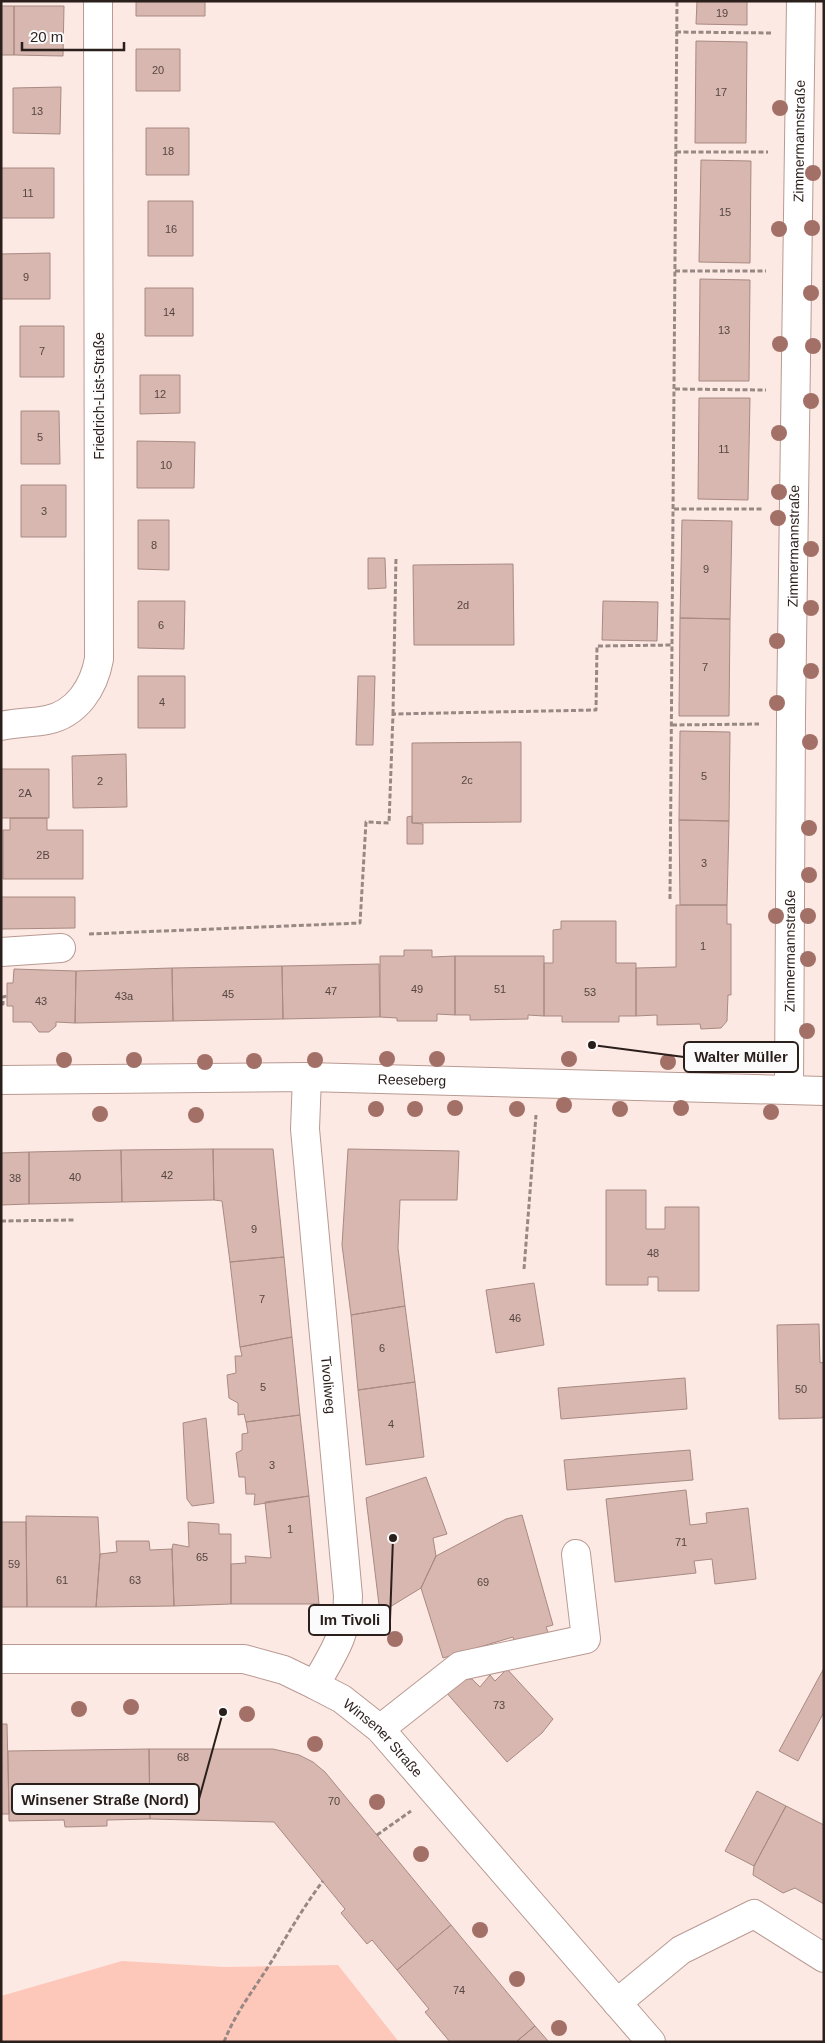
<svg xmlns="http://www.w3.org/2000/svg" width="825" height="2043" font-family="Helvetica,sans-serif">
  <style>
    .green { fill: #fdc8ba }
    .building { fill: #d7b7af; stroke: #a88a82 }
    .lines { fill: none; stroke-linecap: round; stroke-linejoin: round }
    .minor-casing { stroke: #b89a92; stroke-width: 30 }
    .major-casing { stroke: #b89a92; stroke-width: 30 }
    .path { stroke: #988884; stroke-width: 3; stroke-dasharray: 5 2.5; stroke-linecap: butt }
    .minor { stroke: #fff; stroke-width: 28 }
    .major { stroke: #fff; stroke-width: 28 }
    .tree { fill: #a37067 }
    .labels { text-anchor: middle; dominant-baseline: central; stroke-width: 4.5; stroke-linejoin: round; paint-order: stroke }
    .number-label { font-size: 11px; fill: #564541 }
    .street-label { font-size: 14px; fill: #2b1f1c; stroke: #fbfbfb }
    .leader { fill: none; stroke: #2b1f1c; stroke-width: 2 }
    .callout-dot { fill: #2b1f1c; stroke: #fbfbfb; stroke-width: 2 }
    .callout { fill: #fbfbfb; stroke: #2b1f1c; stroke-width: 2 }
    .callout-label { font-size: 15px; text-anchor: middle; font-weight: bold; fill: #2b1f1c }
  </style>
  <rect width="100%" height="100%" fill="#fde9e4"/>
  <!-- green -->
  <path class="green" d="M122,1961l102,6 114,-2 61,77h-398v-46z"/>
  <!-- building -->
  <path class="building" d="M136,1h69v15h-69z
    M697,1h50v24l-51,-1z
    M1,6h13v49h-13z
    M14,6h50l-1,50 -49,-1z
    M696,41l51,1 -1,101h-51z
    M136,49h44v42h-44z
    M61,87l-1,47 -47,-1v-45z
    M146,128h43v47h-43z
    M701,160l50,1 -1,102 -51,-1z
    M1,168h53v50h-53z
    M148,201h45v55h-45z
    M50,253v46h-49v-45z
    M700,279l50,1 -1,101h-50z
    M145,288h48v48h-48z
    M20,326h44v51h-44z
    M140,375h40v38l-40,1z
    M699,398h51l-2,102 -50,-1z
    M21,411h38l1,53h-39z
    M137,441l58,1 -1,46h-57z
    M21,485h45v52h-45z
    M138,520h31v50l-31,-1z
    M682,520l50,1 -2,98 -50,-1z
    M368,558h17l1,30 -18,1z
    M513,564l1,81h-100l-1,-80z
    M138,601h47l-1,48 -46,-1z
    M603,601l55,1 -1,39 -55,-1z
    M680,618l50,1 -1,97h-50z
    M138,676h47v52h-47z
    M358,676h17l-2,69h-17z
    M680,731l50,1 -1,89 -50,-1z
    M521,742v80l-109,1v-80z
    M126,754l1,53 -54,1 -1,-52z
    M1,769h48v49h-48z
    M412,816v7l11,1v20h-16v-27z
    M10,818h37v12h36v49h-80v-49h7z
    M679,820l50,1 -2,84h-47z
    M1,897h74v31l-74,1z
    M676,905h51v19h4v71h-3l-1,26 -6,7 -20,1 -1,-5 -43,1v-10l-21,1v-48l40,-1z
    M561,921h55v42h20v53h-17v6h-57v-6h-18v-53h9v-33l8,-1z
    M404,950h28v7l23,-1v59l-18,-1v7h-40v-3l-17,-1v-61h24z
    M455,956h89v60l-16,-1v4l-58,1v-5h-15z
    M379,964l1,53 -97,2 -1,-53z
    M282,966l1,53 -110,2 -1,-53z
    M172,968l1,53 -98,2 1,-52z
    M14,969l62,2 -1,52 -19,-1v4l-7,6h-10l-8,-10h-18v-16h-6v-23h6z
    M213,1149l1,51 -92,2 -1,-52z
    M213,1149h60l11,108 -54,5 -8,-61 -8,-1z
    M348,1149l111,2 -2,49h-57l-2,48 7,58 -54,9 -9,-70z
    M121,1150l1,52 -93,2v-52z
    M29,1152v52l-28,1v-52z
    M606,1190h40v39h19v-22h34v84h-41v-14h-10v8h-42z
    M284,1257l8,80 -52,10 -10,-85z
    M534,1283l10,62 -48,8 -10,-63z
    M405,1306l10,76 -57,8 -7,-75z
    M819,1324l1,39 4,-1v53l-2,3 -43,1 -2,-94z
    M292,1337l8,78 -54,7 -2,-8 -6,1v-12l-9,-5 -2,-23 9,-2 -1,-17h7l-2,-9z
    M685,1378l2,31 -126,10 -3,-31z
    M415,1382l9,75 -58,8 -8,-75z
    M300,1415l9,81 -55,9 1,-11h-9l-1,-17h-6l-3,-24 6,-3v-16l6,-1 -2,-11z
    M206,1418l8,85 -22,3 -5,-7 -4,-76z
    M690,1450l3,30 -126,10 -3,-30z
    M426,1477l21,57 -14,4 3,18 -15,32 -41,25 -14,-115z
    M686,1490l4,35 17,-2 -1,-10 42,-5 8,71 -41,5 -3,-25 -18,2 2,12 -81,9 -9,-83z
    M309,1496l10,108h-88v-40l15,-1 -1,-7 26,2 -6,-56z
    M522,1515l31,110 -7,2 4,10 -34,10 -3,-10 -70,21 -22,-70 15,-32 70,-37z
    M26,1516l72,1 2,37 -4,53h-69z
    M1,1522h25l1,85h-26z
    M188,1522l31,2v10h12v70l-57,2 -2,-57 1,-5 16,3z
    M116,1541h33l1,9 22,-1 2,57 -78,1 4,-53 17,-2z
    M824,1668v44l-26,49 -19,-10z
    M507,1669l46,50 -11,14 -35,29 -62,-71 16,-12h11l8,8 10,-12 5,6z
    M1,1724h6l2,90h-8z
    M149,1749l1,70 -43,1v6l-42,1 -1,-7 -55,1 -1,-70z
    M149,1749h124l26,6 14,7 12,10 126,153 -54,45 -25,-30 -5,4 -26,-31 4,-4 -71,-87 -124,-3z
    M757,1791l29,15 -32,60 -29,-15z
    M786,1806l38,19v79l-29,-16 -12,5 -30,-18 1,-9z
    M451,1925l84,101 -19,16h-66l-25,-30 4,-3 -32,-39z
    M535,2026l14,16h-33z"/>
  <g class="lines">
    <defs>
      <g id="minor">
        <path d="M1,726c16,-4 31,-3 46,-6 30,-6 47,-33 52,-61l-1,-658"/>
        <path d="M1,952l60,-4"/>
        <path id="s1" d="M307,1077l-2,52 43,467c0,36 -15,58 -33,89"/>
        <path id="s2" d="M1,1080l306,-3 517,14"/>
        <path id="s3" d="M789,1090l2,-374 10,-715"/>
        <path d="M380,1729l80,-63 126,-27 -10,-85"/>
        <path d="M617,2003l64,-53 73,-36 70,44"/>
      </g>
      <g id="major">
        <path id="s4" d="M1,1659h243l40,11 31,15 27,14 38,30 271,313"/>
      </g>
    </defs>
    <!-- minor casing -->
    <use href="#minor" class="minor-casing"/>
    <!-- major casing -->
    <use href="#major" class="major-casing"/>
    <!-- path -->
    <path class="path" d="M676,32l95,1
      M676,152h92
      M675,271h91
      M675,389l91,1
      M674,509h89
      M393,714l3,-157
      M672,725l87,-1
      M670,899l7,-898
      M89,934l271,-11 6,-101 23,1 4,-109 203,-4 1,-64 76,-1
      M1,1004h2v-7l4,-1
      M1,1221l73,-1
      M524,1269l12,-154
      M377,1835l34,-24
      M224,2042c12,-31 32,-55 49,-83 16,-27 31,-53 50,-78"/>
    <!-- minor -->
    <use href="#minor" class="minor"/>
    <!-- major -->
    <use href="#major" class="major"/>
  </g>
  <!-- trees -->
  <g class="tree">
    <circle cx="780" cy="108" r="8"/>
    <circle cx="813" cy="173" r="8"/>
    <circle cx="812" cy="228" r="8"/>
    <circle cx="779" cy="229" r="8"/>
    <circle cx="811" cy="293" r="8"/>
    <circle cx="780" cy="344" r="8"/>
    <circle cx="813" cy="346" r="8"/>
    <circle cx="811" cy="401" r="8"/>
    <circle cx="779" cy="433" r="8"/>
    <circle cx="779" cy="492" r="8"/>
    <circle cx="778" cy="518" r="8"/>
    <circle cx="811" cy="549" r="8"/>
    <circle cx="811" cy="608" r="8"/>
    <circle cx="777" cy="641" r="8"/>
    <circle cx="811" cy="671" r="8"/>
    <circle cx="777" cy="703" r="8"/>
    <circle cx="810" cy="742" r="8"/>
    <circle cx="809" cy="828" r="8"/>
    <circle cx="809" cy="875" r="8"/>
    <circle cx="776" cy="916" r="8"/>
    <circle cx="808" cy="916" r="8"/>
    <circle cx="808" cy="959" r="8"/>
    <circle cx="807" cy="1031" r="8"/>
    <circle cx="387" cy="1059" r="8"/>
    <circle cx="437" cy="1059" r="8"/>
    <circle cx="569" cy="1059" r="8"/>
    <circle cx="64" cy="1060" r="8"/>
    <circle cx="134" cy="1060" r="8"/>
    <circle cx="315" cy="1060" r="8"/>
    <circle cx="254" cy="1061" r="8"/>
    <circle cx="205" cy="1062" r="8"/>
    <circle cx="668" cy="1062" r="8"/>
    <circle cx="564" cy="1105" r="8"/>
    <circle cx="455" cy="1108" r="8"/>
    <circle cx="681" cy="1108" r="8"/>
    <circle cx="376" cy="1109" r="8"/>
    <circle cx="415" cy="1109" r="8"/>
    <circle cx="517" cy="1109" r="8"/>
    <circle cx="620" cy="1109" r="8"/>
    <circle cx="771" cy="1112" r="8"/>
    <circle cx="100" cy="1114" r="8"/>
    <circle cx="196" cy="1115" r="8"/>
    <circle cx="395" cy="1639" r="8"/>
    <circle cx="131" cy="1707" r="8"/>
    <circle cx="79" cy="1709" r="8"/>
    <circle cx="247" cy="1714" r="8"/>
    <circle cx="315" cy="1744" r="8"/>
    <circle cx="377" cy="1802" r="8"/>
    <circle cx="421" cy="1854" r="8"/>
    <circle cx="480" cy="1930" r="8"/>
    <circle cx="517" cy="1979" r="8"/>
    <circle cx="559" cy="2028" r="8"/>
  </g>
  <g class="labels">
    <!-- number labels -->
    <g class="number-label">
      <text x="722" y="13">19</text>
      <text x="158" y="70">20</text>
      <text x="721" y="92">17</text>
      <text x="37" y="111">13</text>
      <text x="168" y="151">18</text>
      <text x="28" y="193">11</text>
      <text x="725" y="212">15</text>
      <text x="171" y="229">16</text>
      <text x="26" y="277">9</text>
      <text x="169" y="312">14</text>
      <text x="724" y="330">13</text>
      <text x="42" y="351">7</text>
      <text x="160" y="394">12</text>
      <text x="40" y="437">5</text>
      <text x="724" y="449">11</text>
      <text x="166" y="465">10</text>
      <text x="44" y="511">3</text>
      <text x="154" y="545">8</text>
      <text x="706" y="569">9</text>
      <text x="463" y="605">2d</text>
      <text x="161" y="625">6</text>
      <text x="705" y="667">7</text>
      <text x="162" y="702">4</text>
      <text x="704" y="776">5</text>
      <text x="467" y="780">2c</text>
      <text x="100" y="781">2</text>
      <text x="25" y="793">2A</text>
      <text x="43" y="855">2B</text>
      <text x="704" y="863">3</text>
      <text x="703" y="946">1</text>
      <text x="417" y="989">49</text>
      <text x="500" y="989">51</text>
      <text x="331" y="991">47</text>
      <text x="590" y="992">53</text>
      <text x="228" y="994">45</text>
      <text x="124" y="996">43a</text>
      <text x="41" y="1001">43</text>
      <text x="167" y="1175">42</text>
      <text x="75" y="1177">40</text>
      <text x="15" y="1178">38</text>
      <text x="254" y="1229">9</text>
      <text x="653" y="1253">48</text>
      <text x="262" y="1299">7</text>
      <text x="515" y="1318">46</text>
      <text x="382" y="1348">6</text>
      <text x="263" y="1387">5</text>
      <text x="801" y="1389">50</text>
      <text x="391" y="1424">4</text>
      <text x="272" y="1465">3</text>
      <text x="290" y="1529">1</text>
      <text x="681" y="1542">71</text>
      <text x="202" y="1557">65</text>
      <text x="14" y="1564">59</text>
      <text x="62" y="1580">61</text>
      <text x="135" y="1580">63</text>
      <text x="483" y="1582">69</text>
      <text x="499" y="1705">73</text>
      <text x="183" y="1757">68</text>
      <text x="334" y="1801">70</text>
      <text x="459" y="1990">74</text>
    </g>
    <!-- street labels -->
    <g class="street-label">
      <text stroke="none"><textPath href="#s3" startOffset="949">Zimmermannstraße</textPath></text>
      <text transform="translate(99 396) rotate(-90)">Friedrich-List-Straße</text>
      <text stroke="none"><textPath href="#s3" startOffset="544">Zimmermannstraße</textPath></text>
      <text stroke="none"><textPath href="#s3" startOffset="139">Zimmermannstraße</textPath></text>
      <text stroke="none"><textPath href="#s2" startOffset="411">Reeseberg</textPath></text>
      <text stroke="none"><textPath href="#s1" startOffset="309">Tivoliweg</textPath></text>
      <text stroke="none"><textPath href="#s4" startOffset="406">Winsener Straße</textPath></text>
    </g>
  </g>
  <!-- callouts -->
  <path class="leader" d="M592 1045L684 1057M393 1538L390 1620M223 1712L199 1799"/>
  <g class="callout-dot">
    <circle cx="592" cy="1045" r="5"/>
    <circle cx="393" cy="1538" r="5"/>
    <circle cx="223" cy="1712" r="5"/>
  </g>
  <g class="callout">
    <rect x="684" y="1042" width="114" height="30" rx="5"/>
    <rect x="309" y="1605" width="81" height="30" rx="5"/>
    <rect x="12" y="1784" width="187" height="30" rx="5"/>
  </g>
  <g class="callout-label">
    <text x="741" y="1062">Walter Müller</text>
    <text x="350" y="1625">Im Tivoli</text>
    <text x="105" y="1805">Winsener Straße (Nord)</text>
  </g>
  <!-- border -->
  <rect width="825" height="2043" fill="none" stroke="#2b1f1c" stroke-width="5"/>
  <!-- scale -->
  <path d="M22 42v8h102v-8" fill="none" stroke="#2b1f1c" stroke-width="2.5"/>
  <text x="30" y="42" font-size="15" fill="#2b1f1c" stroke="#fbfbfb" stroke-width="4" paint-order="stroke">20 m</text>
</svg>
